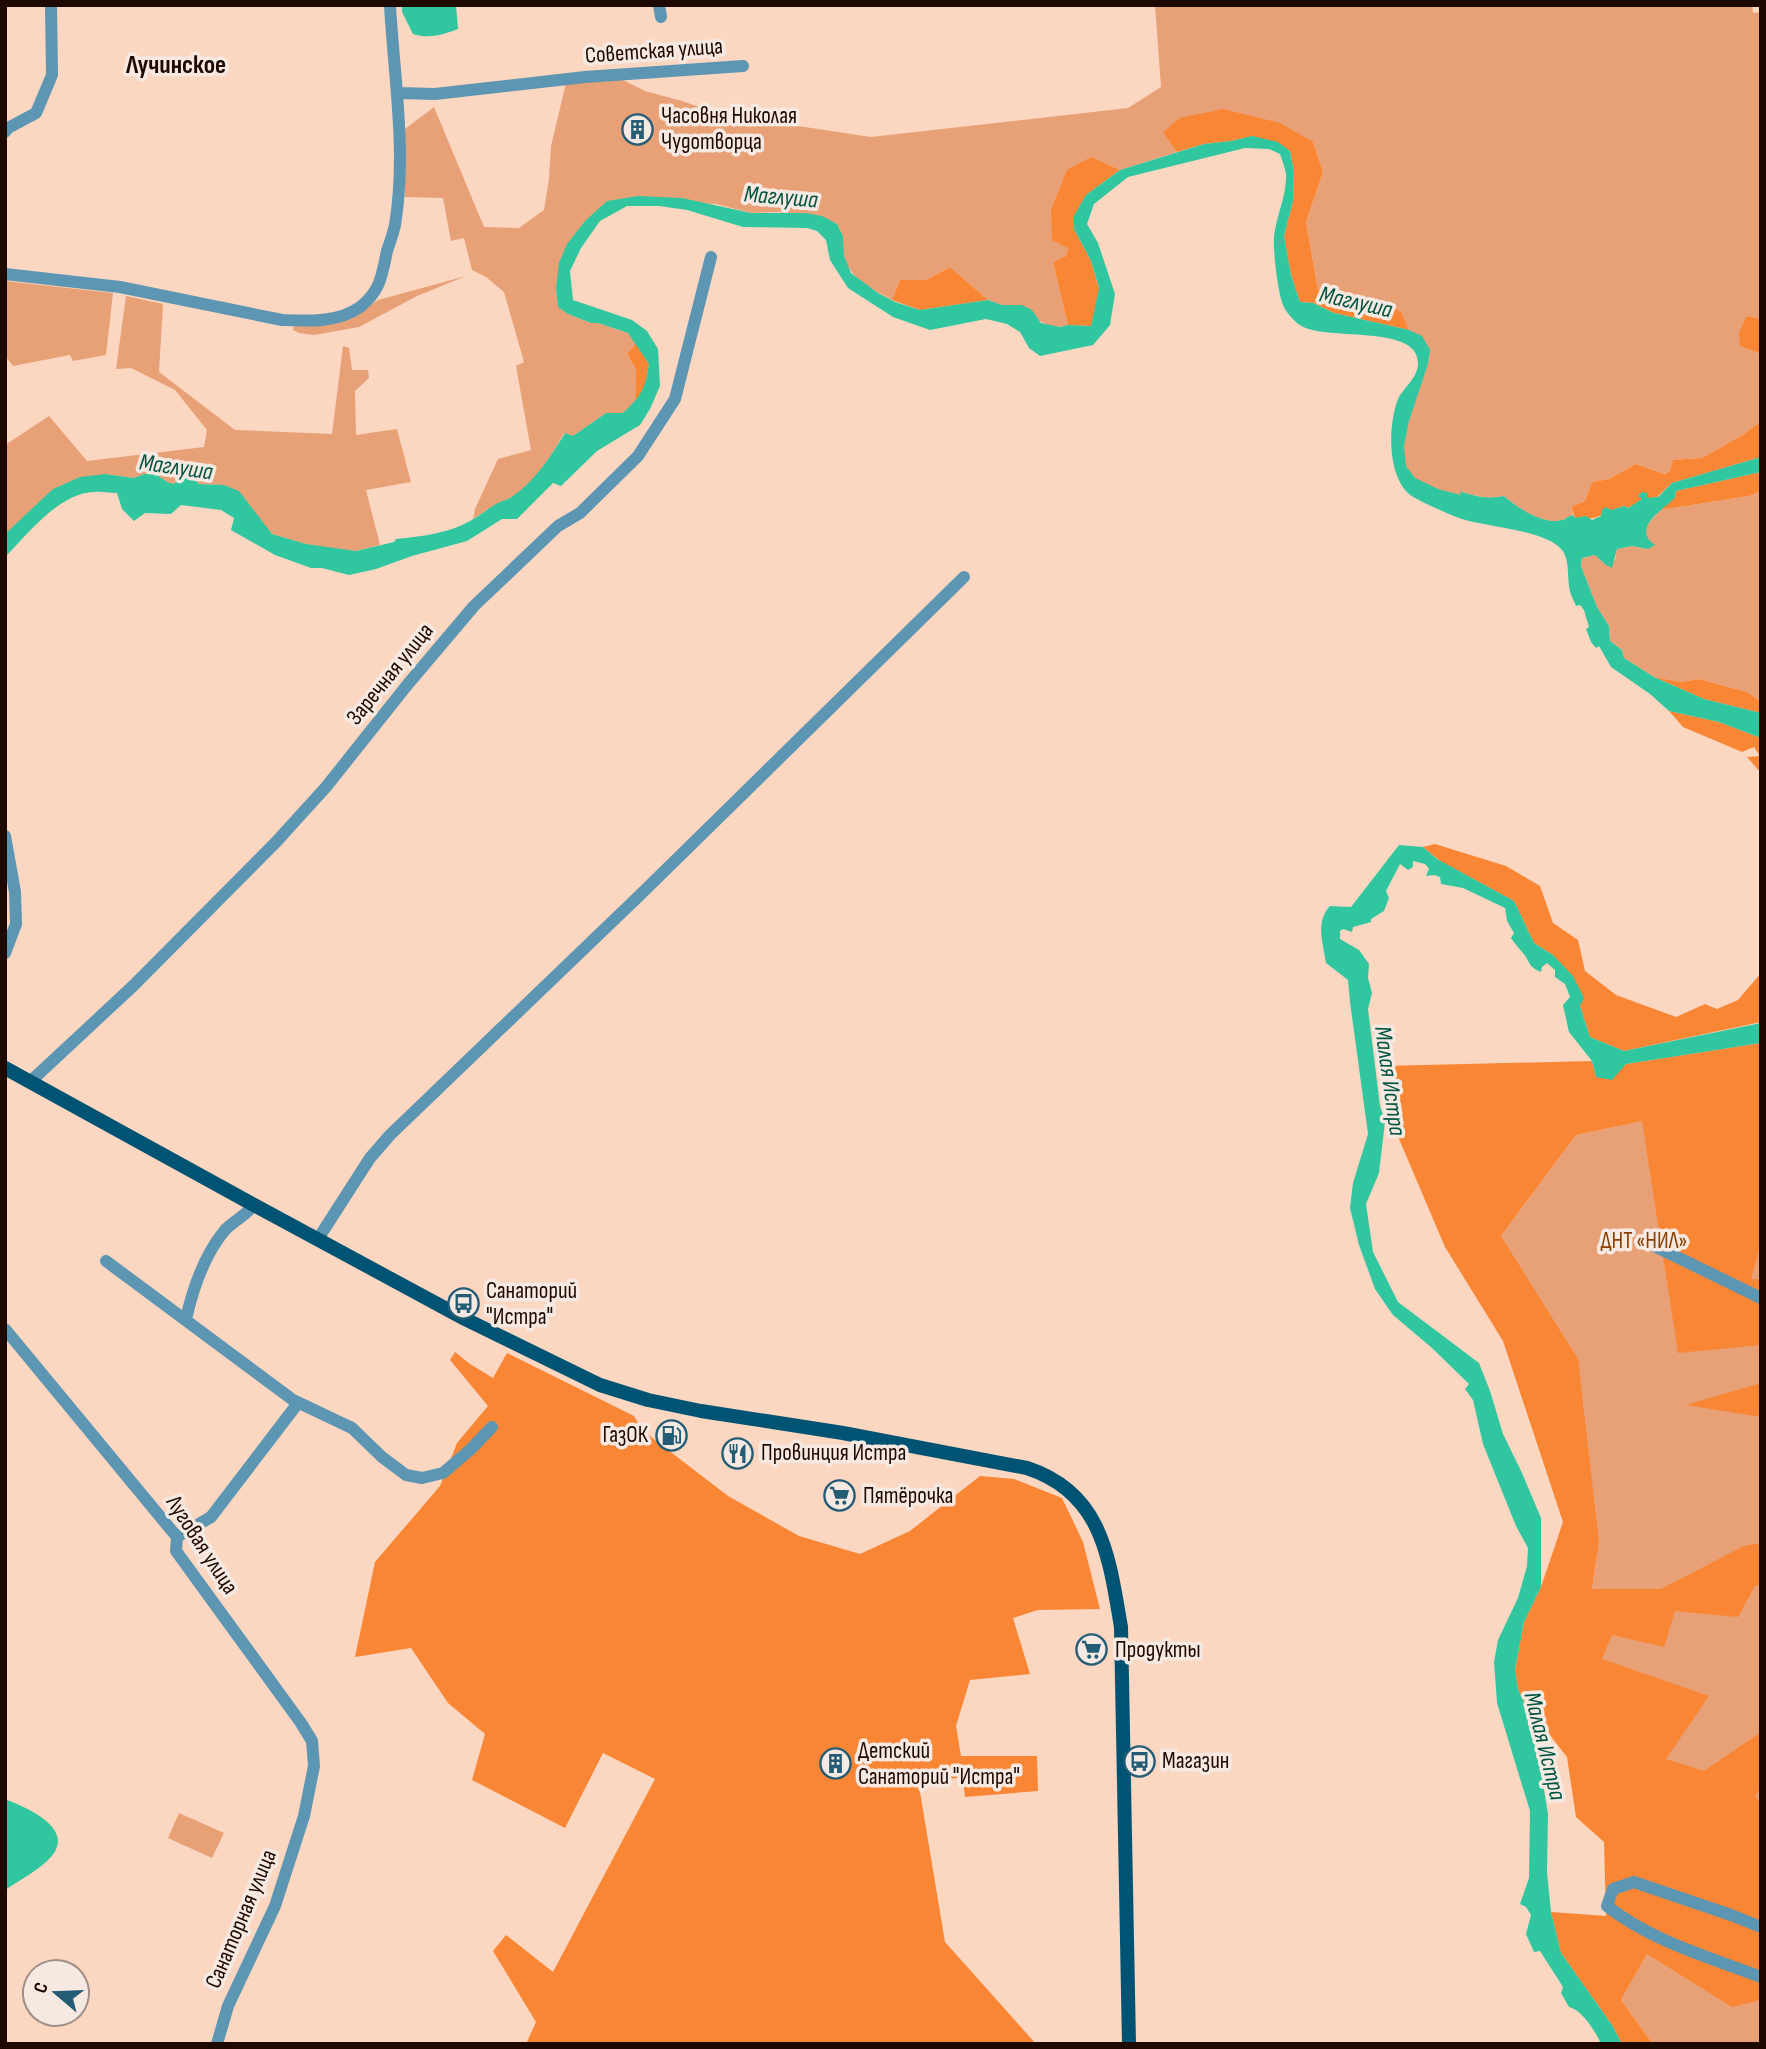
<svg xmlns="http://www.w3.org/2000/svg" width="1766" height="2049" font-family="'Sofia Sans Condensed',sans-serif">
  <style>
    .green { fill: #e8a177 }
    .forest { fill: #f98635 }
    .water { fill: #30c6a0 }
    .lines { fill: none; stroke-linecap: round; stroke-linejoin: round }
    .minor { stroke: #5c96b3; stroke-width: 12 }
    .major { stroke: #005372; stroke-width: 14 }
    .labels { text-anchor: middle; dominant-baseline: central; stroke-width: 7; stroke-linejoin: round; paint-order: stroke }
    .street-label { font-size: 23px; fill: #1d0900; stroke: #f6e9e2 }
    .poi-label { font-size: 23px; fill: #1d0900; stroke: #f6e9e2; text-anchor: start }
    .park-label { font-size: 23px; fill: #883f01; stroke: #f6e9e2 }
    .water-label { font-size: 24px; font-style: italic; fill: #005441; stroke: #f6e9e2 }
    .quarter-label { font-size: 26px; font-weight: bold; fill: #1d0900; stroke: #f6e9e2 }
  </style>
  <rect width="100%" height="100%" fill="#fbd6c0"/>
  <!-- green -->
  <path class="green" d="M1155,5h597l1,8 8,-1v307l-14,-3 -7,30 21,8v67l-17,13 -42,24 -29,2 -3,11 -7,3 -27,-10 -27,15 -17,3 -7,19 -14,6 2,8c-4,2 -7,4 -11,5 -17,6 -46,-13 -58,-24 -16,3 -28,1 -43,-5l1,5c-15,-4 -33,-8 -46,-17 -3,-3 -9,-10 -11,-13 -8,-24 17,-81 24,-106 2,-16 -6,-23 -20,-30l-7,-17 -15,-11h-21l-32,-11 -16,-1 -12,-68 17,-50 -10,-30 -149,-10 13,20 -57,18 -30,-13 -24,99 -13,6 15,63c-20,6 -33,-7 -46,-19l-20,-1 -14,-5 -38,-33 -24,13h-26l-8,20c-19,-10 -43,-22 -48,-44 -3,-14 1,-17 -7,-32l-58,-12 -28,1 -35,-9 -109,-3 -51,88 2,17 10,8 23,9h7l30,10 8,10 -9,11 9,15 -1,33 -12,11h-17l-33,23 -9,-3c-12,22 -30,51 -52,64 -5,3 -10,4 -15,7 -8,4 -16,10 -24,15l2,-10 23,-50 33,-9 -15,-84 8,-4 -20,-70 -18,-15 -14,-7 -8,-32 -13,3 -8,-43 -38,-1v-68l29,-22 50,120 35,1 25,-18 5,-31 2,-33 16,-67 46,-4 32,16 37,10 37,13 40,10 39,2 73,11 257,-29 33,-21z
    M466,276l-49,20 -58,31 -45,8 -15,-2 -6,-3 1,-6 68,-13 16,-11z
    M5,281l108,12 -7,62 -33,6 -3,-6 -57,11 -8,-10z
    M126,296l37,8 -4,68 76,58 97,4 11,-88 6,2 3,22h16l1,8 -14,13 1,44 41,-6 14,53 -45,8 14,55 -24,6 -24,-2 -26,-5 -34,-10 -12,-14 -36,-35 -25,-1 -6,-6h-13l-6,6 -7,-2 -11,-8h-12l-10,4 -29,-4 -91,53 -9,7v-89l44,-29 38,45 117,-14 3,-17 -32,-40 -44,-22 -15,1z
    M1761,491v211l-14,-10 -48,-13 -18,3 -27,-5 -30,-19 -2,-8 -12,-9 -1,-15 -12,-19 -16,-41 1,-8 13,-3 11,10 9,-5 2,-11 15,-3 16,3 6,-4c-18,-13 -4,-22 6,-35l89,-14z
    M1761,1095v949h-108l-32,-44 26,-46 -71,-257 23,-155 -98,-306 75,-101z
    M179,1813l45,20 -12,25 -44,-20z"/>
  <!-- forest -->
  <path class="forest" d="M1223,109l57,14 33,19 10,30 -17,50 12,68 16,1 32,11h21l15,11 7,17 -75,-17 -21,-10 -13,-1 -9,-27 -7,-39 9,-35 1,-30 -4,-20 -38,-15 -21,5 -27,3 -27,8 -14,-20 17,-14z
    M1091,157l29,13 -34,25 -12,34 17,32 8,28 -7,37 -24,-1 -15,-63 13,-6 2,-8 -16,-8 -1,-30 16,-40z
    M950,267l38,33 -68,10 -28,-10 8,-20h26z
    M1747,316l14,3v35l-21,-8 -1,-14z
    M636,343l13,21 -4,23 -10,15 1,-33 -9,-15z
    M1761,421v36l-89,26 -15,14 -14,2 -15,9 -4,-2c-22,7 -25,15 -49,12l-4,-11 14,-6 7,-19 17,-3 27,-15 28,10 6,-3 3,-11 29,-2 42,-24z
    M1761,472v19l-12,5 -89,14 15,-12 1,-7z
    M1654,677l27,5 18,-3 48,13 14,10v11l-57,-14z
    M1669,711l50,11 42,16v35l-14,-16 13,-1 -6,-9 -12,5 -59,-25z
    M1435,844l71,22 34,20 13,37 25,17 7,31 31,24 60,22 29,-13 12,5 21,-9 23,-27v49l-137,29 -34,-14 -10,-31 -27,-51 -19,-12 -20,-42 -74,-40 -17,-14z
    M1761,1043v200l-10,36h10v66l-83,8 -36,-232 -66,14 -75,101 77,123 21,183 -7,47h69l83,-43 17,-3v41l-6,2 -17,31 -63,-6 -11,36 -52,-12 -10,24 107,37 -43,63 38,12 57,-39v56l-6,8 6,6v198l-29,7 -85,-53 -26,46 32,44h-31l-10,-19 -51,-72 -10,-41 55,4 -2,-74 -28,-25 -9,-60 -43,-55 -6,-13 -3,-19 9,-48 17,-35 22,-65 -60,-181 -58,-94 -60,-141 -2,-40 209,-5 4,16 30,-13z
    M455,1352l15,12 23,14 14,-25 127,63 8,14 86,66 71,40 61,18 50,-23 70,-55 34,3 48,19 21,44 17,67 -62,1 -25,8 17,56 -60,6 -14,46 5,30h76l1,35 -73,6 -2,-19 -45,2 27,162 91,102h-510l10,-22 -43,-71 13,-16 47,37 102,-193 -52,-26 -38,75 -93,-48 13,-46 -37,-31 -37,-55 -56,9 20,-95 65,-76 17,-43 31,-37 -38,-46z
    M1761,1383v34l-75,-12z"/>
  <!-- water -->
  <path class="water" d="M402,5h54l2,24c-15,6 -30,10 -45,5l-11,-22z
    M1252,136l26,6 12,9 4,20 -1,30 -9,35 7,39 9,27 13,1 21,10 75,17 13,6 8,14 -2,14 -19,57 -5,25 2,20 9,12 23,11 23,6 -1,-4c16,6 28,8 44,5 12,11 41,30 58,24 4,-1 7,-4 11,-5l2,3 11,-2 6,4 9,-4 1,-6 4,-3 5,3 13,-4 4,2 14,-9 -4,-3 4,-4 5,1v5l11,-1 14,-14 89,-26v15l-85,19 -1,7c-13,12 -44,31 -20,47l-7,4 -16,-3 -15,3 -5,19 -6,-3 -11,-10 -13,3 -1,8 16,41 12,19 1,15 12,9 2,8 30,19 50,22 57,14v25l-42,-16 -50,-11 -19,-17 -39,-27 -12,-21 -3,2 -5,-6 -5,-13 3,-2 -5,-17 -4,-5 -4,1c-2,-5 -5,-10 -6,-15 -3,-12 0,-31 -8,-41 -16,-20 -76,-23 -100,-31 -10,-3 -46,-19 -53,-25 -22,-20 -21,-69 -11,-95 6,-12 20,-21 20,-36 0,-40 -95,-21 -118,-38 -5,-3 -12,-11 -15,-16 -7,-11 -12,-58 -11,-72 2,-21 13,-41 12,-63 -1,-6 -4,-14 -6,-20l-11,-5 -24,-1 -117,29 -34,27 -7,20 11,19 17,51 -5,31 -17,20 -53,11 -11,-8 -9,-16 -13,-8 -21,-5 -56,11 -37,-13 -45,-29 -18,-28 -4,-20 -9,-9 -10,-3 -64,-1 -56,-17 -28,-4h-32l-27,15 -19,27 -11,23 3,29 59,20 15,11 11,18 2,37 -10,23 -10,16 -43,26 -36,35 -8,-3 -36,36h-15l-35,22 -55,15 -36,13 -27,6 -27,-7h-11l-36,-13 -44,-25 3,-12 -13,-8 -40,-5 -10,9 -26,-1 -11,8 -12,-12 -5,-16c-8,0 -15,-2 -23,-1 -35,1 -66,42 -89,65v-23l48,-45 27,-12 25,-3 29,4 10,-4h12l11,8 7,2 6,-6 7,-3 6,3 6,6 25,1 15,6 33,43 34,10 50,7 38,-9 2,-3c27,-3 50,-5 74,-18 10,-5 18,-13 28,-18 5,-3 10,-3 15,-7 22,-15 38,-40 52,-63l8,3 33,-23h17c19,-18 22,-24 26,-49l-21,-31 -30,-10h-7l-23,-9 -10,-7 -2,-18 3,-26 8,-19 18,-23 22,-20 31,-5 44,2 69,15h55l16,3 15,8 6,12 1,20 7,17 27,20 17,9 25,8 68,-10 14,5h20l10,5 9,13 19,4 8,-2 23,1 8,-38 -8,-27 -17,-32v-13l12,-21 34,-25 84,-26 27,-3z
    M1399,845l24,2 14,12 77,42 20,42 19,12 20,21 11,22 -4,8 10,31 34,14 137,-28v20l-135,21 -14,16 -16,-3 -4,-16 -23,-29 -6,-27 7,-8 -5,-13 -10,-7v-7l-8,-7 -5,4 -1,5c-14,-6 -10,-9 -18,-19 -4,-5 -8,-9 -12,-15l3,-5 -7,-12 -2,-13 -42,-20 -22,-4 -1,-7 -6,-2 -8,1 3,-7 -4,-5 -12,-3v6l-5,3 -8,-6 -14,27 3,7 -5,13 -13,8v3l-18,5 -1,5 -9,-3 -3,2v8l19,11 10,14 -1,14 4,15 -4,16 12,97 5,15 -6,52 -13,31 7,48 25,50 81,61 11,28 13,43 19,39 19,45v69l-17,35 -9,48 3,19 6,13 15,58 9,54 -1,58 4,40 10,41 51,72 10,19h-21c-5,-12 -19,-34 -32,-37l-8,-14 2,-6 -23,-36 -6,1 -8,-18 5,-19 -5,-8 -6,-3 9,-26 1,-67 -33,-108 -3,-41 4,-22 20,-42 9,-32 1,-18 -12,-22 -33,-82 -10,-44 -8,-11 4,-5 -37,-36 -39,-33 -18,-26 -16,-44 -9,-37 3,-25 15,-49 -18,-132 -2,-22 -22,-17c-3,-20 -11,-41 4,-57l21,1z
    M5,1799c22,9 71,29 46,58 -12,13 -31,23 -46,33z"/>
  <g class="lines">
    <!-- minor -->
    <path class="minor" d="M659,5l2,12
      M398,93l37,1 150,-17 158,-11
      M5,132l3,-4 28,-15 16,-38 -1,-70
      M5,274l115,13 162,33c25,1 56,3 78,-13 21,-16 22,-33 27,-56 3,-9 6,-17 8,-26 12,-73 -1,-147 -5,-220
      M5,836l10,56 1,32 -11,29
      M31,1081l102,-95 144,-145 49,-54 82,-103 66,-78 84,-80 22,-13 58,-57 37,-57 36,-142
      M318,1239l52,-81 20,-23 251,-241 323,-317
      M1648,1243l113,55
      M106,1261l187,139 59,28 30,29 24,18 16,3 21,-5 28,-24 21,-22
      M186,1319c7,-31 18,-64 39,-89 9,-9 21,-15 29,-25
      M5,1329l172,208 -1,14 125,172 11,18 2,25 -10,50 -29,90 -47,100 -11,38
      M177,1537l34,-20 87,-114
      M1761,1927l-30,-12 -97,-33 -21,7 -6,17c44,35 102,51 154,71"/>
    <!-- major -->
    <path class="major" d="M5,1068l249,137 211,114 135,66 48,15 53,11 142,22 184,35c76,25 82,90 94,159l8,417"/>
  </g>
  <!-- icons -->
  <defs>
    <symbol id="building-ring" viewBox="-11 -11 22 22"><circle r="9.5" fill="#f6e9e2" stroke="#245c76" stroke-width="1.5"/><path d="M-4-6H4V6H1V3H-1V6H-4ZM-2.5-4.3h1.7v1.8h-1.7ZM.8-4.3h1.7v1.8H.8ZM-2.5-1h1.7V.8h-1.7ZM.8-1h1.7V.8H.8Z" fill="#245c76"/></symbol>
    <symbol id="bus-ring" viewBox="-11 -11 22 22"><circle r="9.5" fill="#f6e9e2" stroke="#245c76" stroke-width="1.5"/><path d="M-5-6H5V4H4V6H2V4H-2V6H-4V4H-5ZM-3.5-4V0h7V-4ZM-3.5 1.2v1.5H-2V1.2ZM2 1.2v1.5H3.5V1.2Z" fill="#245c76"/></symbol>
    <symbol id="fuel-ring" viewBox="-11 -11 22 22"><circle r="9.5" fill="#f6e9e2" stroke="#245c76" stroke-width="1.5"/><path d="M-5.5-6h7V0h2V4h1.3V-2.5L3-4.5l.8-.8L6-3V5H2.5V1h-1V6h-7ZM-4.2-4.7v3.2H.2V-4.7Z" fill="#245c76"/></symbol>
    <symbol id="restaurant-ring" viewBox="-11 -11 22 22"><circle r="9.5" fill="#f6e9e2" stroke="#245c76" stroke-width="1.5"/><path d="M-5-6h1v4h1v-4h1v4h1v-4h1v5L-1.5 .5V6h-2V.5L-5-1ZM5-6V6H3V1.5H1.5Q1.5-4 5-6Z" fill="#245c76"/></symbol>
    <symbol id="supermarket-ring" viewBox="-11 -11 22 22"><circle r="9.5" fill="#f6e9e2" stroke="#245c76" stroke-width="1.5"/><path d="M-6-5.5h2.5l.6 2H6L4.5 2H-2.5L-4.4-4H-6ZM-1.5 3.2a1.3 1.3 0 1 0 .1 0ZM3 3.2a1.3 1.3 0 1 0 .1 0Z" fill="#245c76"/></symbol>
  </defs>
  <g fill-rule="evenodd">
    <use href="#building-ring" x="620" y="112" width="35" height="35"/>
    <use href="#bus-ring" x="446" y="1286" width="35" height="35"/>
    <use href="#fuel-ring" x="654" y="1418" width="35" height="35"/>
    <use href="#restaurant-ring" x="720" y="1436" width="35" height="35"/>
    <use href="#supermarket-ring" x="822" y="1478" width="35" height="35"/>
    <use href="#supermarket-ring" x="1074" y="1632" width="35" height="35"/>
    <use href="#bus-ring" x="1122" y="1744" width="35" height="35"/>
    <use href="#building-ring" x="818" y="1746" width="35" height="35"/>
  </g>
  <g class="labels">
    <!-- street labels -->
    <g class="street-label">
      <text transform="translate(654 51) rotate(-4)">Советская улица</text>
      <text transform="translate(390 674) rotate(-51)">Заречная улица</text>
      <text transform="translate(202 1545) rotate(57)">Луговая улица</text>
      <text transform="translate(241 1919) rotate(-67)">Санаторная улица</text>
    </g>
    <!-- poi labels -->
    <g class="poi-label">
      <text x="661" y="116">Часовня Николая<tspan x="661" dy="26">Чудотворца</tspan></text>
      <text x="486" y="1291">Санаторий<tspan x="486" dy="26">"Истра"</tspan></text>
      <text x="648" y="1435" text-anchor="end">ГазОК</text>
      <text x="761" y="1453">Провинция Истра</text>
      <text x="863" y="1496">Пятёрочка</text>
      <text x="1115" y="1650">Продукты</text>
      <text x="858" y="1751">Детский<tspan x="858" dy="26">Санаторий "Истра"</tspan></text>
      <text x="1162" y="1761">Магазин</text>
    </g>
    <!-- park labels -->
    <g class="park-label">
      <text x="1644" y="1241">ДНТ «НИЛ»</text>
    </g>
    <!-- water labels -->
    <g class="water-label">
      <text transform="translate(781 197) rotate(5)">Маглуша</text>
      <text transform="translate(1356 302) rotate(13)">Маглуша</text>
      <text transform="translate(176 467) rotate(8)">Маглуша</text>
      <text transform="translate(1390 1081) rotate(82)">Малая Истра</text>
      <text transform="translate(1545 1746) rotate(76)">Малая Истра</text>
    </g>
    <!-- quarter labels -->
    <g class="quarter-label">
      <text x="176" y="65">Лучинское</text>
    </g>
  </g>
  <!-- border -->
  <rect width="1766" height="2049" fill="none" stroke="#1d0900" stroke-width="14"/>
  <!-- north arrow -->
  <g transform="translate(56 1993) rotate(289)"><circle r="33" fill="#f6e9e2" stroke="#9f8f88" stroke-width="2"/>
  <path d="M0-5L12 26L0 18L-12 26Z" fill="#245c76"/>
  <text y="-10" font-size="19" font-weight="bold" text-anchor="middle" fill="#1d0900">С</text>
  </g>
</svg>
